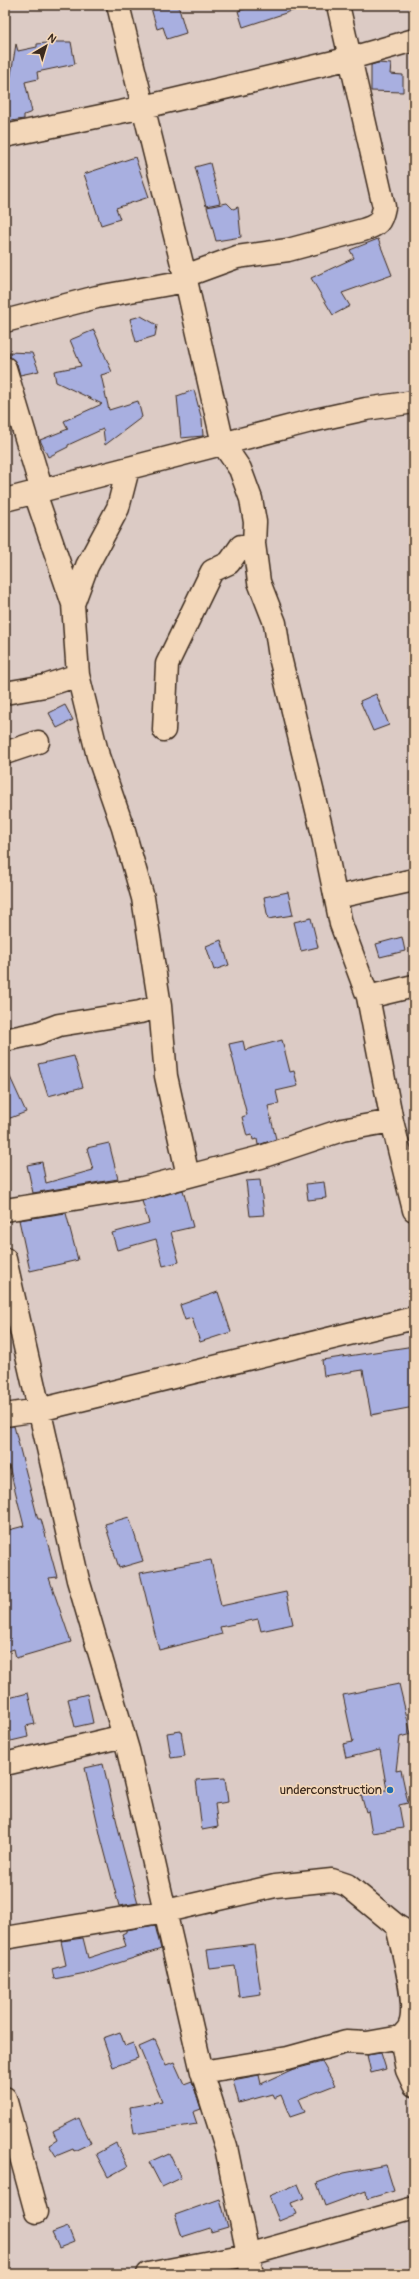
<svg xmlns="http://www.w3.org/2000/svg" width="419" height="2279" font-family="Pangolin,sans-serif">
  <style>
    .building { fill: #a8afe0; stroke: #3b2a1e }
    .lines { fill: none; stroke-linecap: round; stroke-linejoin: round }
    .street-casing { stroke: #3b2a1e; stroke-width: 25 }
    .street { stroke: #f3d7b9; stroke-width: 22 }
    .poi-dot { fill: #1f6fb2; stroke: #f3d7b9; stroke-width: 1.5 }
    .labels { text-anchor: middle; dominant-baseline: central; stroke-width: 3.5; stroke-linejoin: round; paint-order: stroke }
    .poi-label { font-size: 13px; fill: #3b2a1e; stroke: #f3d7b9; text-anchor: end }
  </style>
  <rect width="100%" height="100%" fill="#dccbc5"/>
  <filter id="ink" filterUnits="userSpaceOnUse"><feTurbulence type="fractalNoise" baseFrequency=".025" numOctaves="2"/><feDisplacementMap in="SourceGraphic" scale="8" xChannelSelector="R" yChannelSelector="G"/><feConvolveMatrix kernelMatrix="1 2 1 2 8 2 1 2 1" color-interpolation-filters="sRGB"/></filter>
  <g filter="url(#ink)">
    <!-- building -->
    <path class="building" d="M160,5h18l8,28 -19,6 -4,-12 -6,2 -6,-21z
      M257,5h43l1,3 -58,19 -5,-16z
      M56,42h15l4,22 -38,8 1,7 -13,3 7,30 -8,3v4l-19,3v-23h2l9,-55 2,7 19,-4v-3z
      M378,63l13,1 -1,10 13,1v17l-32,-1v-26z
      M135,157l14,40 -33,11 4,11 -19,6 -17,-51z
      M210,163l10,40 -14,3 -11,-39z
      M227,203l6,6 5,-2 3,30 -25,4 -9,-34z
      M378,239l14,36 -50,18 8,13 -17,9 -22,-37 43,-20 -4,-8z
      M141,316l16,9 -2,11 -19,6 -6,-23z
      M94,330l18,42 -11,3 8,35 29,-9 4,16 -37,28 -2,-16 -35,16v2l-20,10 -8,-17 28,-11 -4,-8 38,-17 -46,-22 -2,-11 27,-5 -11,-26z
      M9,352l23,1 7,18 -19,4 -3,-11 -7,-7z
      M194,390l8,30 1,16 -22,2 -4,-42z
      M376,694l13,31 -16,6 -13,-30z
      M65,705l8,15 -16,8 -8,-15z
      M288,892l5,23 -25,4 -4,-22z
      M311,918l7,29 -17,4 -7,-29z
      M402,937l3,14 -25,6 -4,-13z
      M221,940l8,25 -15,5 -8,-24z
      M282,1040l8,32 4,-1 4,15 -22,5 3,13 -11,2 8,33 -18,6 -1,-6 -4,1 -1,-5 -5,1 -5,-19 5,-2 -18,-71 14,-3 2,9z
      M74,1056l9,31 -35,9 -10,-32z
      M5,1066l21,46 -21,8z
      M109,1143l9,36 -85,14 -6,-28 15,-3 4,21 47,-13 -6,-22z
      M260,1180l4,35 -14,1 -4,-35z
      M324,1182l2,16 -18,2 -2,-16z
      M183,1190l10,37 -22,5 8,30 -16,4 -7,-27 -39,11 -5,-17 37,-10 -7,-22z
      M66,1213l12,47 -48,11 -11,-51z
      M218,1292l13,40 -31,10 -8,-24 -7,2 -5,-15z
      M414,1346v61l-43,8 -8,-45 -39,6 -2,-16z
      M14,1426l24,93h3l16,58 -8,1 22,64 -55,16 -2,-9 -9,3v-121l19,-5 -15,-60 -4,1v-40z
      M129,1517l14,44 -24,7 -14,-44z
      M211,1560l10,46 65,-14 7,32 -32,7 -3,-12 -38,8 2,7 -63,16 -19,-77z
      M399,1684l12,50 -11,3 -4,34 5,-1 7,33 -9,2 4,23 -31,5 -4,-22 -2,1 -6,-21 27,-1 -7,-40 -34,8 -3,-14 10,-2 -10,-47z
      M28,1693l7,31 -9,2 2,11 -17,4 -6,-23v-19z
      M87,1694l6,29 -18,4 -7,-28z
      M181,1731l4,25 -14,2 -4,-25z
      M103,1764l19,80 16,59 -19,3 -18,-68 -16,-70z
      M225,1778l3,24 -13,2 3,23 -16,3 -6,-50z
      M155,1925l6,24 -70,23 -37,7 -2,-10 14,-4 -5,-24 22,-3 5,20 38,-12 -4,-12 4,-2v-2z
      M254,1944l7,50 -22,3 -4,-31 -25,3 -3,-19z
      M120,2032l5,14 8,-3 5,15 -25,9 -10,-29z
      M155,2040l11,25 8,-3 10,22 8,-3 9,28 -8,3 4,12 -63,10 -4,-27 32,-6 -23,-54z
      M381,2053l5,16 -15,4 -4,-18z
      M322,2062l13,23 -36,14 6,13 -15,5 -9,-22 -7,3 -2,-4 -33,9 -6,-23 26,-5 2,9 30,-14z
      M79,2118l12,25 -17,8 -1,-2 -17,7 -7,-11 8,-5 -4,-9z
      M116,2143l12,23 -20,11 -12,-23z
      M169,2153l12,25 -19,9 -13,-25z
      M386,2165l8,26 -27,8 -1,-8 -41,15 -8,-23 27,-10z
      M298,2184l6,14 -13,5 5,11 -17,7 -10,-25z
      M220,2199l8,28 -17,5 -1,-4 -28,9 -7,-22z
      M68,2227l6,15 -15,6 -7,-15z"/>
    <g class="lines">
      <defs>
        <path id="street" d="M118,5l67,271 38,168 17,25 11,30 4,23 -1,22 5,38 16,41 5,34 42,174 19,93 27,73 24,124 22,89
          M5,136l139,-29 207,-49 63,-18
          M185,276l52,-19 51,-7 75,-20c15,-5 18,-7 21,-23l-46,-202
          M5,321l92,-24 89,-16
          M5,368l37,123
          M35,493l38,111 5,71 20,81 25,72 20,70 17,108 6,70 22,100
          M5,500l306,-79 55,-12 48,-7
          M73,604l14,-38 31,-58 10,-39
          M5,693l40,-7 33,-11
          M164,730l3,-66 45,-93 17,-8 12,-17 13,-2
          M5,753l33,-11
          M337,897l77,-17
          M368,997l46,-11
          M5,1040l33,-7 21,-8 81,-13 20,-6
          M5,1210l138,-22 118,-31 81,-27 50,-9
          M5,1259l73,321 50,170 74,322 24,75 26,127
          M5,1415l34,-5 375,-92
          M5,1764l119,-28
          M5,1938l161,-27 109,-25 57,-6 15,5 50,41 17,10
          M401,2037l6,33 7,15
          M202,2072l86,-14 58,-16 21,1 34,-6c2,-3 6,-6 8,-10 10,-20 -7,-78 -12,-101
          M5,2098l31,114
          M148,2274l99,-19 167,-47"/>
      </defs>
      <!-- street casing -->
      <use href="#street" class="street-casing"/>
      <!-- street -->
      <use href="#street" class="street"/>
    </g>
  </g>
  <!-- markers -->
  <circle class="poi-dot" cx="390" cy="1790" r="4"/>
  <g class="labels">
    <!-- poi labels -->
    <g class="poi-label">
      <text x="382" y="1790">underconstruction</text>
    </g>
  </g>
  <!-- margin -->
  <rect width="419" height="2279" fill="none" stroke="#f3d7b9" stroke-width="20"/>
  <rect x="10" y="10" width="399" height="2259" fill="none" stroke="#3b2a1e" stroke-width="1.5" filter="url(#ink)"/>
  <!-- north arrow -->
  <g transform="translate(46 46) rotate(38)" stroke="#f3d7b9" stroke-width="3" paint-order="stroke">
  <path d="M0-3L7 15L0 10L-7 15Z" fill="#3b2a1e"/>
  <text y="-6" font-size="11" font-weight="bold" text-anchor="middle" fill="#3b2a1e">N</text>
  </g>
</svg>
